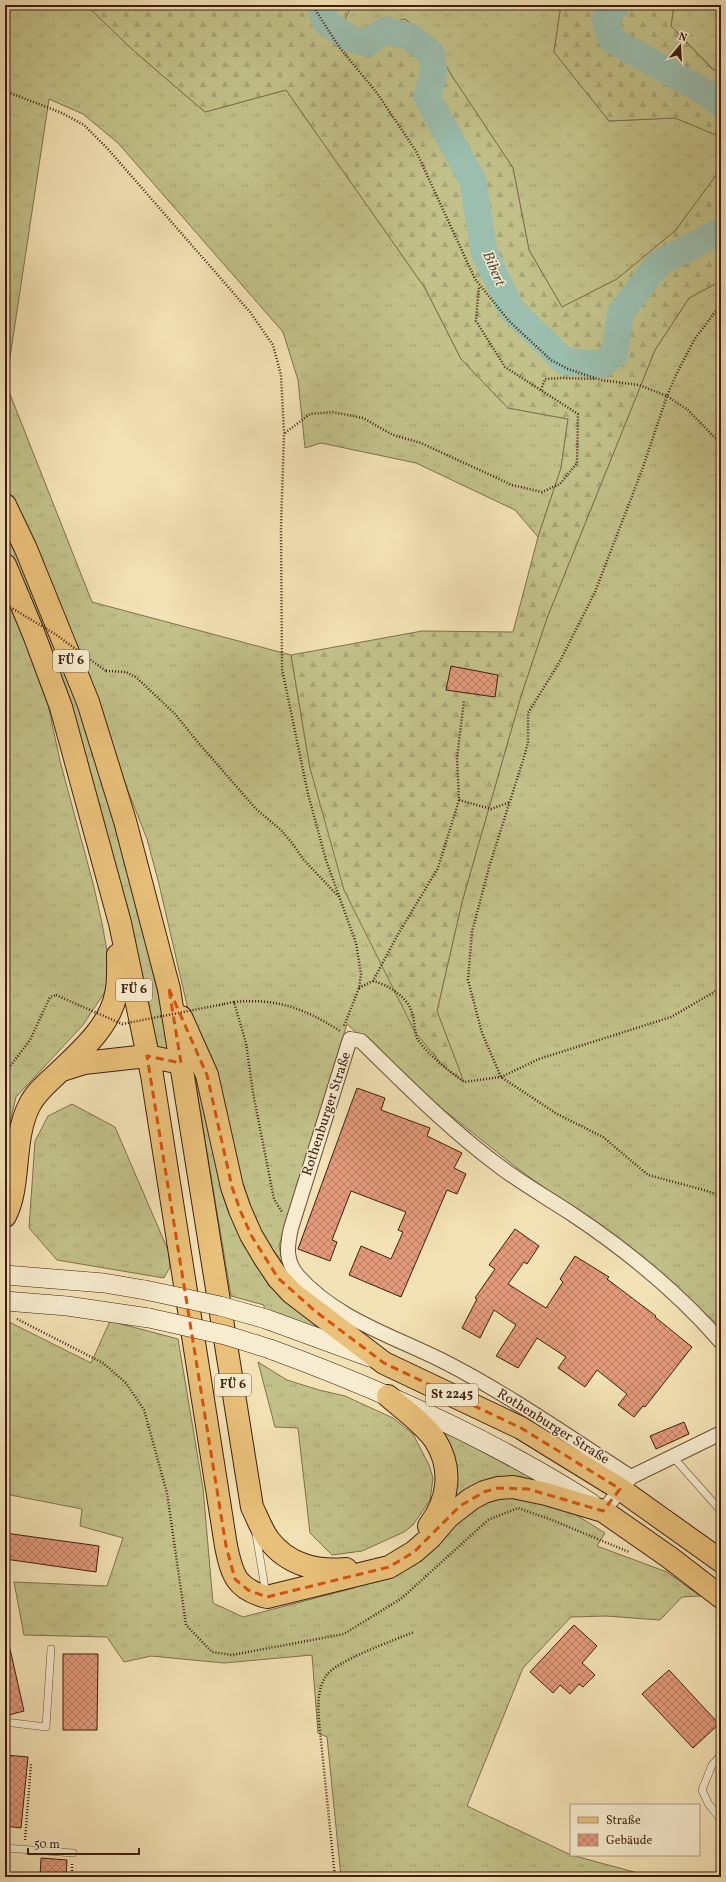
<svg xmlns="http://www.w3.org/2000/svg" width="726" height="1882" font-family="Vollkorn,serif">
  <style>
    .grass { fill: url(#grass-tufts); stroke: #80704c }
    .forest { fill: url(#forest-firs); stroke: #80704c }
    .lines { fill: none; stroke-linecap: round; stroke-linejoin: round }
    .river { stroke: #9bbeae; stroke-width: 27 }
    .building { fill: url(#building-cross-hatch); stroke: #3f1f0f }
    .service-casing { stroke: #6c5038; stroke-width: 8 }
    .minor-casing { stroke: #6c5038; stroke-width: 16 }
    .secondary-casing { stroke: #3f1f0f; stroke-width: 20 }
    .primary-casing { stroke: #3f1f0f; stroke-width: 24 }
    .path { stroke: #3f1f0f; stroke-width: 2.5; stroke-dasharray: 1 2; stroke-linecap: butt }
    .service { stroke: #f7eccf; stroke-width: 7 }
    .minor { stroke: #f7eccf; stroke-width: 14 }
    .secondary { stroke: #f7eccf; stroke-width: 19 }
    .primary { stroke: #eac17a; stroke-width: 22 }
    .secondary-bridge-casing { stroke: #3f1f0f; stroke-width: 20; stroke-linecap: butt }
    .path-bridge { stroke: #3f1f0f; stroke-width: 2.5; stroke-dasharray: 1 2; stroke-linecap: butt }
    .secondary-bridge { stroke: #f7eccf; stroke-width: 19 }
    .marked { fill: none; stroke: #d7530c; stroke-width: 3; stroke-dasharray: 8 5; stroke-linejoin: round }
    .labels { text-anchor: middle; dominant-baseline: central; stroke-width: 3; stroke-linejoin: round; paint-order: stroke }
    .shield { fill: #f7eccf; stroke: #765c49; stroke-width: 1 }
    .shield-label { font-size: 13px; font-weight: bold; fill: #3f1f0f }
    .street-label { font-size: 14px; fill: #3f1f0f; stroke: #f7eccf }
    .water-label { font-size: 15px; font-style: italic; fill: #5b4f3f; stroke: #f7eccf }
  </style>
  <defs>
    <pattern id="grass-tufts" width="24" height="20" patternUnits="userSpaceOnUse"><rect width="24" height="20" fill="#c2c189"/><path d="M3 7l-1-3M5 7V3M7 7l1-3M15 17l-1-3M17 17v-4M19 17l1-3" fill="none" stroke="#a8a575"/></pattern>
    <pattern id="forest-firs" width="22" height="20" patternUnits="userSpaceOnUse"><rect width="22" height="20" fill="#c2c189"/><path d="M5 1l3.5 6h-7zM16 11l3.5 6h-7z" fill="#a8a575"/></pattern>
    <pattern id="building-cross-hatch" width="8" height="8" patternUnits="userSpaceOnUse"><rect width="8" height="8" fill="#e29a7b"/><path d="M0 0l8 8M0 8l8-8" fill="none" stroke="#b97d63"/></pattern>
  </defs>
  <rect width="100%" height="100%" fill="#f3e2b5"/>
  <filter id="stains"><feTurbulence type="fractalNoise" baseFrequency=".005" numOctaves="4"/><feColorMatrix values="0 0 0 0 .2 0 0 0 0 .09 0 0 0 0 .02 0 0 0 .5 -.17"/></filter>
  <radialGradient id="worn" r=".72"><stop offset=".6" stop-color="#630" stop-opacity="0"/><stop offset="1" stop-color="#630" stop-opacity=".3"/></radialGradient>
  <!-- grass -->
  <path class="grass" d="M5,5h81l48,46 71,61 81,-22 139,198 36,71 47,49 60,11 -7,49 -23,69 -23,-27 -99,-47 -95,-20 -16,5 -7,-68 -15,-48 -165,-189 -35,-29 -34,-15 -43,285 86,218 199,53 19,113 153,313 -26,-70 25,-109 59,-206 26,-78 108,-268 34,-52 32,-17v1046l-92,-78 -112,-81 -96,-76 -74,-68 -68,222 3,14 -8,3 -20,-34 -65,-215 -30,-130 -12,-45 -132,-334 -10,-21z
    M352,5h209l-7,47 55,69 66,-3 46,19 -2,34 -43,59 -59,49 -55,28 -33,-57 -16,-82 -61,-92 -19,-33 -28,-24 -42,11 -20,-9z
    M674,5h47v68l-8,-4 -42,-43z
    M5,522c33,78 67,156 92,237 29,94 50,190 73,285l-1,6 -11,2 -60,-252 -12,-40 -64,-177 -17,-38z
    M5,587l42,113 13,61 33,122 9,40 5,28 1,36 -25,38 -67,72 -11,46z
    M193,1068h2l31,119 102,145 -64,-23v-4l-33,-9z
    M72,1104l43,23 53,123 2,17 -6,11 -107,-18 -28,-32 6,-87 13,-25z
    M5,1320l86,43 19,-42 68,18 25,149 10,115 30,14 111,-29 57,-29 28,-24 57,-41 61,9 48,30 -8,13 70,26 33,24 -18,1 -22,23 -54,-4 -35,1 -48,51 -56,138 104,49 82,22h-312l-14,-140 -9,-4 -6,-78 -88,8 -73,-7 -27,6 -17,-25 -83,-2 -10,-53 93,4 16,-48 -43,-12 2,-17 -77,-15z
    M258,1362l29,18 32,10 26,6 48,22 20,16 16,31 4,13 -3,22 -17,25 -9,7 -42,19 -30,4 -22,-22 -12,-105 -23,-1z
    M437,1429l12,5 88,47 -85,24z"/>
  <!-- forest -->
  <path class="forest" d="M86,5h266l-8,16 19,9 42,-11 28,24 19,33 61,92 16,82 33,57 55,-28 59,-49 43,-59 2,-26v136l-32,17 -34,52 -108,268 -26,78 -59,206 -25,109 27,71 -20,-15 -29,-35 -71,-142 -34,-122 -19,-113 131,-24 91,1 25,-95 23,-69 7,-49 -60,-11 -47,-49 -36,-71 -139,-198 -81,22 -71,-61z
    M561,5h113l-3,21 41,43 9,4v64l-46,-19 -66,3 -55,-69z"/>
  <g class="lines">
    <!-- river -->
    <path class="river" d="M319,5l7,17 23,16 18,5 19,-13 24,7 21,16 3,19 -7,25 46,84 11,71 27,57 53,52 37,4 13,-10 7,-43 38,-49 62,-32
      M618,5l-13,15 7,20 98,55 11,10"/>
  </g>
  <!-- building -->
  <path class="building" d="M451,666l47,9 -3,22 -49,-7z
    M357,1088l28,10 -4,12 49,18 -3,8 35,17 -8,15 12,6 -9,20 -10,-4 -46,107 -52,-22 12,-29 30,13 12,-27 -5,-2 8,-18 -55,-21 -19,49 5,2 -7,19 -32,-12z
    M515,1229l24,17 -12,18 -3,-2 -16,22 38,24 17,-26 -3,-3 15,-23 34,21 -2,2 49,37 -1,1 37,30 -47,60 -2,-1 -9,11 -16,-12 9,-11 -30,-24 -12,17 -27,-19 8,-11 -29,-19 -19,30 -22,-12 20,-31 -22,-15 -14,28 -18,-10 15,-29 -2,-1 20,-29 -6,-4z
    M684,1422l5,12 -33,15 -6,-13z
    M5,1533l94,13 -3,26 -91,-13z
    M574,1625l23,21 -15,17 13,12 -12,12 -4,-3 -9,10 -10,-9 -7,8 -23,-21z
    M5,1649h5l14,62 -19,5z
    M63,1654h35l-1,76h-34z
    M669,1670l50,54 -26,24 -51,-54z
    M5,1755l23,2 -7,71 -16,-2z
    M41,1858l26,2 -1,17h-26z"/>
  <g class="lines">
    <defs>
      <path id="service" d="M673,1457l48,54
        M256,1534l10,60
        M5,1722l41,5 5,-78
        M721,1755l-9,10 -10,25 6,13 13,17
        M5,1848l68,5"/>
      <path id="minor" d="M631,1477c-62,-40 -123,-83 -188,-116 -50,-25 -107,-42 -145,-85 -13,-15 -11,-30 -7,-48l59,-189 11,2c46,45 90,90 142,128 22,16 46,30 69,45 54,36 106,78 149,128
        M603,1511l28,-34 90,-44"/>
      <path id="secondary" d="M5,1275l99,8 41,7
        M5,1301l62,5 82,12
        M266,1319l104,38
        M270,1349c112,41 220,89 321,154"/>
      <path id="primary" d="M5,505l21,44 62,153 37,119 44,168 83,518c5,10 10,24 17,33 18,24 47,32 77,29
        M5,565l28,67 28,75 59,216 32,152 74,471c6,29 10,43 41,51l122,-30 25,-15 16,-14 18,-21 23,-18 13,-7 14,-4 15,-1 33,7 57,17 66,46 52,40
        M181,1017l26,58 25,112 8,23 11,25 13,22 14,21 14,15 92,70 137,65 99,61 101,72
        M62,1070l22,-7 63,-7 34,7
        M5,1216c16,-30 7,-76 24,-110 7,-15 21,-25 32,-36 22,-21 49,-45 55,-76 3,-12 2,-27 2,-39
        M388,1396c15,13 35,27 47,44 18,28 14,60 -6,86"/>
    </defs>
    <!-- service casing -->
    <use href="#service" class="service-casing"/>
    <!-- minor casing -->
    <use href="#minor" class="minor-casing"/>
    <!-- secondary casing -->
    <use href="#secondary" class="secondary-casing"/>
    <!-- primary casing -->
    <use href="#primary" class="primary-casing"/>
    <!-- path -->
    <path class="path" d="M312,5l28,43 37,45 39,58 59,128 34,42 42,39 17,9 33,11 38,5 28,11 21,14 33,34
      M5,91l57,22 22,12 23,23 143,164 23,33 8,30 3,58 -3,94 1,142 26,125 18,66 30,83 5,31 -2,14 -15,38
      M721,304l-27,36 -18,35 -9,21 -25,74 -47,122 -36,71 -31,50v29l-3,12 -35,110 -18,68 -4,48 14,53 19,44 56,37 46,23 45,38 56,15 17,6
      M541,390l4,-11 16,-1 35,1
      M285,433l25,-19 22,-2 31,6 30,17 28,8 91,42 30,7 18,-8 17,-21 1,-49 -73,-47 -29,-46 3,-35
      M106,671l20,1 11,6 38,36 21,26 60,69 25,21 11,13 11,16 36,38
      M459,800l32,9 19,-7
      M373,981c15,4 35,16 39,32 3,8 2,20 6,27 12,17 29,29 46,42l37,-5 38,-18 132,-42 50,-29
      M359,988l14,-7 24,-45 41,-68 21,-68 -2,-42 7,-58
      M234,1002c42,-4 70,6 106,29
      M224,1004l10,-2 12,41 7,50 21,106 8,13
      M5,1073l25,-33 20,-43 6,-2
      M17,1319l86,44 23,20 18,27 23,83 19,132 26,27 20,3 112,-21 58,-36 86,-78 30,-12 34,12 77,32
      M25,1840l6,-76
      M72,1877v-13
      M335,1877l-16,-156c-1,-15 -2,-31 7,-45 9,-15 69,-36 88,-44"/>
    <!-- service -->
    <use href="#service" class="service"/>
    <!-- minor -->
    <use href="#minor" class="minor"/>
    <!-- secondary -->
    <use href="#secondary" class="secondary"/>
    <!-- primary -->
    <use href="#primary" class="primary"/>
    <defs>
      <path id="secondary-bridge" d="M145,1290l75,16 46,13
        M149,1318l76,17 45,14"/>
    </defs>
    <!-- secondary-bridge casing -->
    <use href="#secondary-bridge" class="secondary-bridge-casing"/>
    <!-- path-bridge -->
    <path class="path-bridge" d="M5,604l50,30 51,37
      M56,995l66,29 102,-20"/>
    <!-- secondary-bridge -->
    <use href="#secondary-bridge" class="secondary-bridge"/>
  </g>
  <!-- marked area -->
  <path class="marked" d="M169,989l38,86 25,112 8,23 11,25 27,43 37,33 69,52 137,65 99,61 -17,22 -75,-22 -30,-1 -14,4 -24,14 -46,46 -25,15 -122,30 -19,-7 -13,-11 -9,-33 -79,-490 34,7z"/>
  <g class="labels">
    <!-- shield labels -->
    <g class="shield">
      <rect x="53" y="650" width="36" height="22" rx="3"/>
      <rect x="116" y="979" width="36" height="22" rx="3"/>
      <rect x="215" y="1374" width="36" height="22" rx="3"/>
      <rect x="426" y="1384" width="52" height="22" rx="3"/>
    </g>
    <g class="shield-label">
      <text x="71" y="661">FÜ 6</text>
      <text x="134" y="990">FÜ 6</text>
      <text x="233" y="1385">FÜ 6</text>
      <text x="452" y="1395">St 2245</text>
    </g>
    <!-- street labels -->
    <g class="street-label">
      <text transform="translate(327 1114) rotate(-72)">Rothenburger Straße</text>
      <text transform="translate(553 1427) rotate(32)">Rothenburger Straße</text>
    </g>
    <!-- water labels -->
    <g class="water-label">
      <text transform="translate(493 269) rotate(67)">Bibert</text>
    </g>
  </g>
  <!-- margin -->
  <rect width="726" height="1882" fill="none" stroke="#f3e2b5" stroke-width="20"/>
  <rect x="6" y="6" width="714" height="1870" fill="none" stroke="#3f1f0f" stroke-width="2"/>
  <rect x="10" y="10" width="706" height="1862" fill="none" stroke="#3f1f0f"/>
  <!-- legend -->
  <rect x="570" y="1804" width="130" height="52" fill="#f7eccf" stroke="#ad9a82"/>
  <rect x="578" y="1817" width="20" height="6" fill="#eac17a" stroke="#ad9a82"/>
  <text x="606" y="1824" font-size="12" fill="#3f1f0f">Straße</text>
  <rect x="578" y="1834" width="20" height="12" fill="url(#building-cross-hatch)" stroke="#ad9a82"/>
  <text x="606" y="1844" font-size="12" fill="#3f1f0f">Gebäude</text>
  <!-- north arrow -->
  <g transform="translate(680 46) rotate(18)" stroke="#f7eccf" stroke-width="3" paint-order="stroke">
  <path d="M0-3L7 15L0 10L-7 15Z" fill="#3f1f0f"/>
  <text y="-6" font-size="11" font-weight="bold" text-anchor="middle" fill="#3f1f0f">N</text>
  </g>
  <!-- scale -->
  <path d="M28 1848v6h111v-6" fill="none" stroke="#3f1f0f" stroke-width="2"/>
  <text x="34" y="1848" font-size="12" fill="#3f1f0f" stroke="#f7eccf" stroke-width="3" paint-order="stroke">50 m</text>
  <rect width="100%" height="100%" filter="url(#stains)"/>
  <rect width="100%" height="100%" fill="url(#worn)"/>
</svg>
